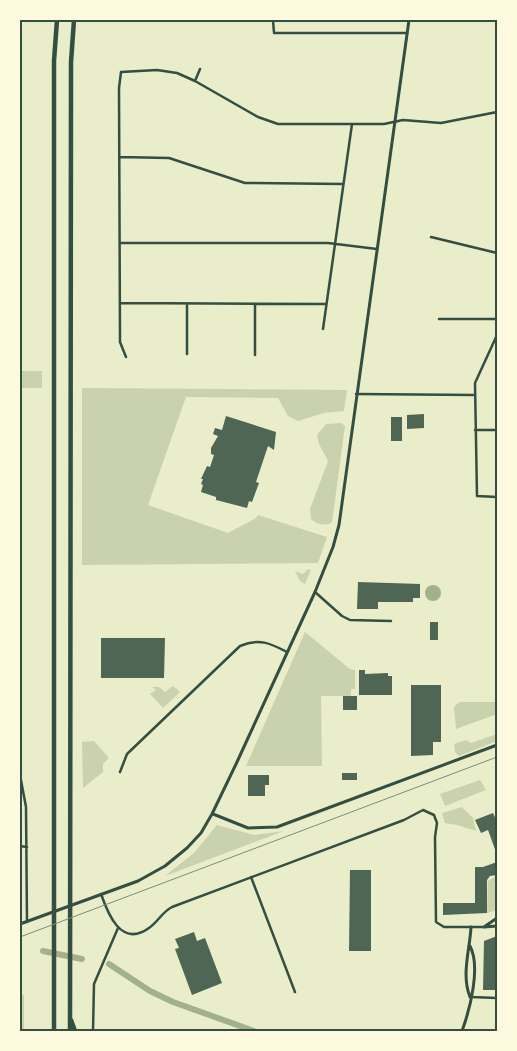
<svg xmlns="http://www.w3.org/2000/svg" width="517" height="1051" font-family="'Alegreya Sans',sans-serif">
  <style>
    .green { fill: #cad2ad }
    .water { fill: #a3b18a }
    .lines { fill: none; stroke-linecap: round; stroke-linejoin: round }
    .canal { stroke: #a3b18a; stroke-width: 6 }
    .building { fill: #4f6655 }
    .minor { stroke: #344e41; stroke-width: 2.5 }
    .tertiary { stroke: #344e41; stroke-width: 3 }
    .motorway { stroke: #344e41; stroke-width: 4.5 }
    .tram { stroke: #7c8e77; stroke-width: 1 }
    .neatline { fill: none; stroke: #344e41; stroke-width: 2 }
  </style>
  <rect width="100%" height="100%" fill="#e9edc9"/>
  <!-- green -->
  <path class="green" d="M20,371h22v17h-22z
    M82,388l265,2 -3,21 -20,2 -26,8 -10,-5 -10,-18 -92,-1 -38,108 80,28 28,-15 2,-3 69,22 -9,26 -236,2z
    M341,423l4,3 -13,96c-5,5 -16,2 -21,-3l-1,-10 18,-48 -9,-17 -2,-9 9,-11z
    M308,569l3,1 -6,14 -5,-3 -5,-10 8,3z
    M305,632l45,37 5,1v19h-4v7h-30l1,70h-76z
    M173,686l7,6 -17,16 -13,-14 6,-4 -4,-3h7l6,5z
    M459,702h38v12l-41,15 -2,-22z
    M497,734v7l-38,15 -4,-4 -1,-8 12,-4 5,3z
    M94,741l15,17 -6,6v8l-20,16 -1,-46z
    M480,780l6,10 -41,16 -5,-12z
    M462,807l11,11 3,13 -19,-6 -12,-2 -3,-10z
    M217,825l37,10 30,-4 -119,45 29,-23z
    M497,875v35l-10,3 1,-32z
    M24,994v37h-4v-32z"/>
  <!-- water -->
  <path class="water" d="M425 593a8 8 0 1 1 16 0a8 8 0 1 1-16 0Z"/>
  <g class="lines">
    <!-- canal -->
    <path class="canal" d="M43,951l39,8
      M109,964l41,27 23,11 81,29"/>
  </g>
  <!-- building -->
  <path class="building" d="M424,414v14l-17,1v-14z
    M226,416l50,16 -2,18 -6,-4 -12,36 3,1 -7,19 -3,-1 -2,7 -31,-8v-3l-15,-5 2,-7 -2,-1 2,-5h-2l6,-13 3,1 4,-12 -3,-1v-6l7,-12 -5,-2 2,-6 7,2z
    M391,417h11v24h-11z
    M358,582l62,2v14h-7v4h-35v7h-21z
    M430,622h8v18h-8z
    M101,638h64l-1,40h-63z
    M359,670h6v4l23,-1v3h4v19h-33z
    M411,685h30v57h-8v13l-22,1z
    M343,696h14v14h-14z
    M342,773h15v7h-15z
    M248,775h21v10h-4v11h-17z
    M493,813l4,9v33l-9,-25 -7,3 -6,-13z
    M497,862v13l-7,1 -3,4v33l-44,2v-12h32v-36h8z
    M350,870h21v81h-22z
    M194,932l3,9 8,-3 17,45 -30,12 -17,-46 4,-1 -4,-9z
    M497,936v54h-14l1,-49z"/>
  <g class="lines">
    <!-- minor -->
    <path class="minor" d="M273,20l1,13h133
      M195,81l5,-12
      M120,157l49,1 76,25 98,1
      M431,237l66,16
      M120,243h208l49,6
      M120,303l206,1
      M187,304v50
      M255,304v51
      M439,319h58
      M323,329l29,-205
      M497,335l-22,48 2,113 20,1
      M126,357l-6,-15 -1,-254 2,-16 36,-2 20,3 18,8 63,36 20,7h106l19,-4 38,3 56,-11
      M356,394l119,1
      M475,430h22
      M315,592l27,24 8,4 41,1
      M120,772l7,-18 113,-108c19,-8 30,-3 47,6
      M20,775l6,32 1,115
      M20,846l7,1
      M251,877l44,115
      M101,894c7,20 20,54 48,34 9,-6 13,-16 23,-21l232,-87 19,-10 11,5 3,8 -2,14 1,85 8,5h40
      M471,997l26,1
      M93,1031l1,-47 24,-56"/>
    <!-- tertiary -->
    <path class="tertiary" d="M213,814l35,14 29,-1 220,-82
      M20,924l118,-43 27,-15 22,-18 14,-15 11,-19 25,-52 78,-170 18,-45 6,-22 70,-505
      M484,927l13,-9
      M484,927l13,-1
      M470,997c-9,-22 0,-48 1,-70
      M462,1031c8,-22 19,-64 8,-85"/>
    <!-- motorway -->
    <path class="motorway" d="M71,1020l4,11
      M54,1031v-970l3,-41
      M70,1031l1,-969 3,-42"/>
    <!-- tram -->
    <path class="tram" d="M20,937l477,-180"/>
  </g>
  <!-- border -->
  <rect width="517" height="1051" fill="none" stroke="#fefae0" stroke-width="42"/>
  <rect x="21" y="21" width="475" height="1009" class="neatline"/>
</svg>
